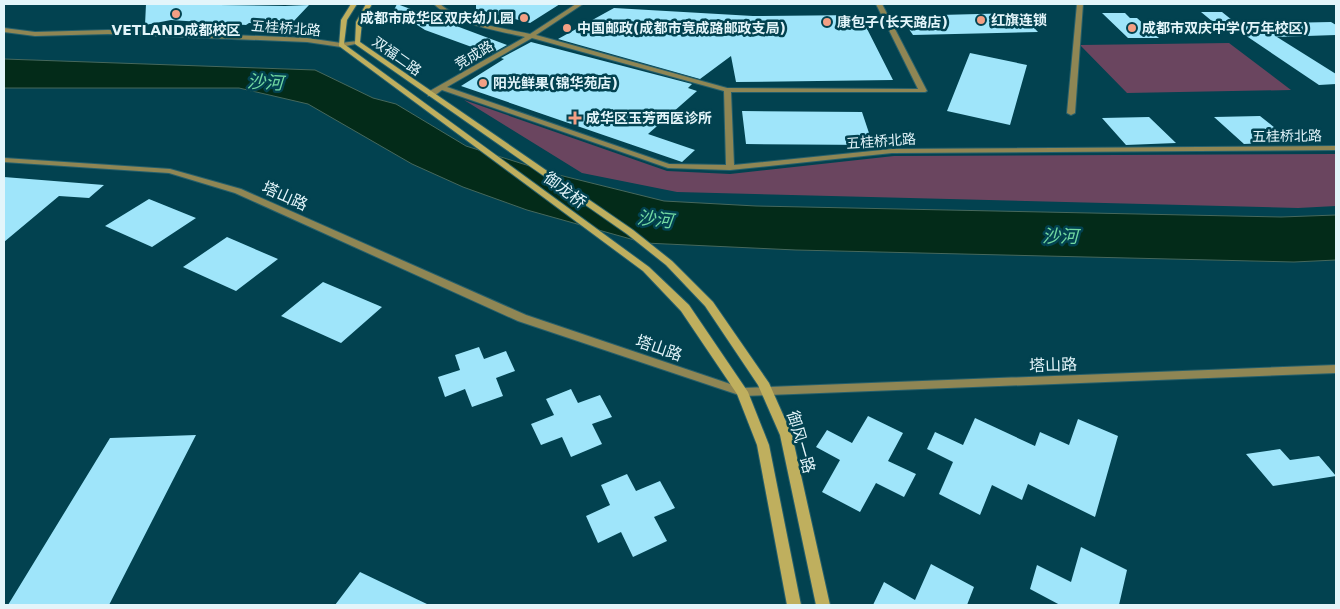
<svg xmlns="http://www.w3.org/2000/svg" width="1340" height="609" font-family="'DejaVu Sans','Noto Sans SC',sans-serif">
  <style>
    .green { fill: #6a455f }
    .water { fill: #032b19; stroke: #46685c }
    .building { fill: #9fe5fa }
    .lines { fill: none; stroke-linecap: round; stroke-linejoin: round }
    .street-casing { stroke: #265f6b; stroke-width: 2 }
    .secondary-casing { stroke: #265f6b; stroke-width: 2 }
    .street { fill: #8f8654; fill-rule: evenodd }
    .secondary { fill: #bfaf5e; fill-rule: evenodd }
    .poi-dot { fill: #f39f84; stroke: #024250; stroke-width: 2 }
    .labels { text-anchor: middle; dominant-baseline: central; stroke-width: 5; stroke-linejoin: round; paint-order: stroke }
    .far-poi-label { font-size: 14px; font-weight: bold; fill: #e3f5fa; stroke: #024250; text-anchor: start }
    .far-street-label { font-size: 14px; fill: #e3f5fa; stroke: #024250 }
    .street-label { font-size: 16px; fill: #e3f5fa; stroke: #024250 }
    .water-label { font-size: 18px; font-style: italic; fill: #72d8a1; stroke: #024250 }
  </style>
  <rect width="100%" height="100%" fill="#024250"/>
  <!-- green -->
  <path class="green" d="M1229,43l62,47 -164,3 -47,-48z
    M464,100l203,71 63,3 164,-18 442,-2v52l-38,2 -621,-16 -95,-19z"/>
  <!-- water -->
  <path class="water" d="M4,59l311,11 58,28 23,6 70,42 89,28 109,27 92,5 525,11 55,-2v45l-42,2 -498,-12 -151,-7 -118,-33 -64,-23 -51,-23 -104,-60 -69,-16h-235z"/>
  <!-- building -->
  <path class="building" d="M146,4l139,2 24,-1 -18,19 -42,-1 -3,2 -75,-5 -26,5z
    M397,4l62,23 48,18 -16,9 -66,-24 -31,-20z
    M476,4h84l-30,19 -54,-14z
    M614,8l139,8 107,-1 33,65 -157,2 -5,-26 -31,23 -142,-40z
    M1201,12h21l15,12 94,-2 5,3v10l-59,2 59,37v10l-17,1 -80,-54h-15z
    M1020,13l18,19 -125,3 -13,-19z
    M1102,13h23l5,5h7l22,20h-31z
    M531,42l161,42 -4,4 9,3 -49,43 47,16 -13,12 -221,-76 43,-27 -3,-1z
    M970,53l57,12 -17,60 -63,-14z
    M742,111l120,1 11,33 -127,-1z
    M1260,116l33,26 -49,2 -30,-27z
    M1149,117l27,26 -50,2 -24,-27z
    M4,177l100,8 -15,13 -30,-2 -55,46z
    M149,199l47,19 -44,29 -47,-21z
    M227,237l51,22 -42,32 -53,-24z
    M323,282l59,25 -41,36 -60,-27z
    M479,347l5,12 22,-8 9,20 -19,7 7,18 -31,11 -7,-18 -20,8 -7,-20 22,-7 -5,-15z
    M571,389l7,14 22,-8 12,22 -20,7 10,20 -31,13 -9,-20 -21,8 -10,-21 23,-9 -8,-16z
    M868,416l35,17 -15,28 28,13 -12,23 -28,-14 -16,29 -38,-20 18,-32 -24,-13 11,-17 25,13z
    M975,418l60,28 5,-14 29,13 9,-26 40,17 -23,81 -67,-33 -6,16 -30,-15 -12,30 -41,-21 14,-32 -26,-13 8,-17 28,13z
    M196,435l-87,170h-101l102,-167z
    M1280,449l10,11 29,-4 17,20 -63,10 -27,-32z
    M627,474l9,17 24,-10 15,27 -21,9 13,24 -34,16 -12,-25 -23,11 -12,-27 24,-11 -9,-20z
    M1081,547l46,23 -8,35h-59l-30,-16 7,-24 34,17z
    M931,564l43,23 -7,18h-94l11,-23 31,18z
    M360,572l69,33h-94z"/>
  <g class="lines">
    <defs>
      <path id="street" d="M434,4h6c22,19 62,24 90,30l46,-30h7l-47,31 191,53 191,1 -42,-85h6l45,87 -2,1h-194l3,73 158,-16 444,-3v4l-444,3 -162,17 -62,-2 -226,-78 -8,6h-6v-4l97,-55c-26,-6 -72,-13 -91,-33zM532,38l192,53 2,74 -57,-1 -222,-77z
        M1077,4h6l-8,109 -4,2 -4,-2z
        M4,28l31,4 73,-2 199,8 34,5 16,-2 3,2 -19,4 -34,-5 -199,-8 -73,2 -31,-4z
        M4,158l166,11 71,20 285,126 216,73 594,-23v8l-594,23 -224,-75 -283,-128 -66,-20 -165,-11z"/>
      <path id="secondary" d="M351,4h6l-10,16 -3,24 305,223 40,38 59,87 21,53 32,160h-14l-30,-160 -20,-51 -56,-83 -38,-40 -304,-225 2,-26z
        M366,4h6l-10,18 -2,20 273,188 39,31 41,41 56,81 23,52 38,170h-14l-36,-170 -22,-50 -53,-79 -39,-41 -39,-31 -272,-190 1,-22z"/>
    </defs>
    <!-- street casing -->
    <use href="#street" class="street-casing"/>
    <!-- secondary casing -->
    <use href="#secondary" class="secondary-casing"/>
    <!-- street -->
    <use href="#street" class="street"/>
    <!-- secondary -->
    <use href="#secondary" class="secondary"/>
  </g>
  <!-- markers -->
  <g class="poi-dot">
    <circle cx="176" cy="14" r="5"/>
    <circle cx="524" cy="18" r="5"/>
    <circle cx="981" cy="20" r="5"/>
    <circle cx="827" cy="22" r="5"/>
    <circle cx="567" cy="28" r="5"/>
    <circle cx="1132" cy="28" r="5"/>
    <circle cx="483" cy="83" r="5"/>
    <path d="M572.5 110.5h5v5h5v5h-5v5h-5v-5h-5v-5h5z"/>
  </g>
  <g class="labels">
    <!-- far-poi labels -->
    <g class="far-poi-label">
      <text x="514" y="18" text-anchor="end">成都市成华区双庆幼儿园</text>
      <text x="991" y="20">红旗连锁</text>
      <text x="837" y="22">康包子(长天路店)</text>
      <text x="577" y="28">中国邮政(成都市竞成路邮政支局)</text>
      <text x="1142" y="28">成都市双庆中学(万年校区)</text>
      <text x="176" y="30" text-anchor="middle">VETLAND成都校区</text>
      <text x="493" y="83">阳光鲜果(锦华苑店)</text>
      <text x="586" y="118">成华区玉芳西医诊所</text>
    </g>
    <!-- far-street labels -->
    <g class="far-street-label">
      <text transform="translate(286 28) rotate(4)">五桂桥北路</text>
      <text transform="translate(474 55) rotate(-31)">竞成路</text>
      <text transform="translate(397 56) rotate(35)">双福二路</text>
      <text transform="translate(1287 136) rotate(-1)">五桂桥北路</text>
      <text transform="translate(881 141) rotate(-4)">五桂桥北路</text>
    </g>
    <!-- street labels -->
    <g class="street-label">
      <text transform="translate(565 190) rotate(37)">御龙桥</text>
      <text transform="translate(285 196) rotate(24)">塔山路</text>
      <text transform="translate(659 348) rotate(19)">塔山路</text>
      <text transform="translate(1053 365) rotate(-2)">塔山路</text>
      <text transform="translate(801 442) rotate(74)">御风一路</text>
    </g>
    <!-- water labels -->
    <g class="water-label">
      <text transform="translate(265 82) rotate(3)">沙河</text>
      <text transform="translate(655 219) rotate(6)">沙河</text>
      <text transform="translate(1060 236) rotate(1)">沙河</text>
    </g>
  </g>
  <!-- border -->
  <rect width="1340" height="609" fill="none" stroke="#e3f5fa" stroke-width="10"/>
</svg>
